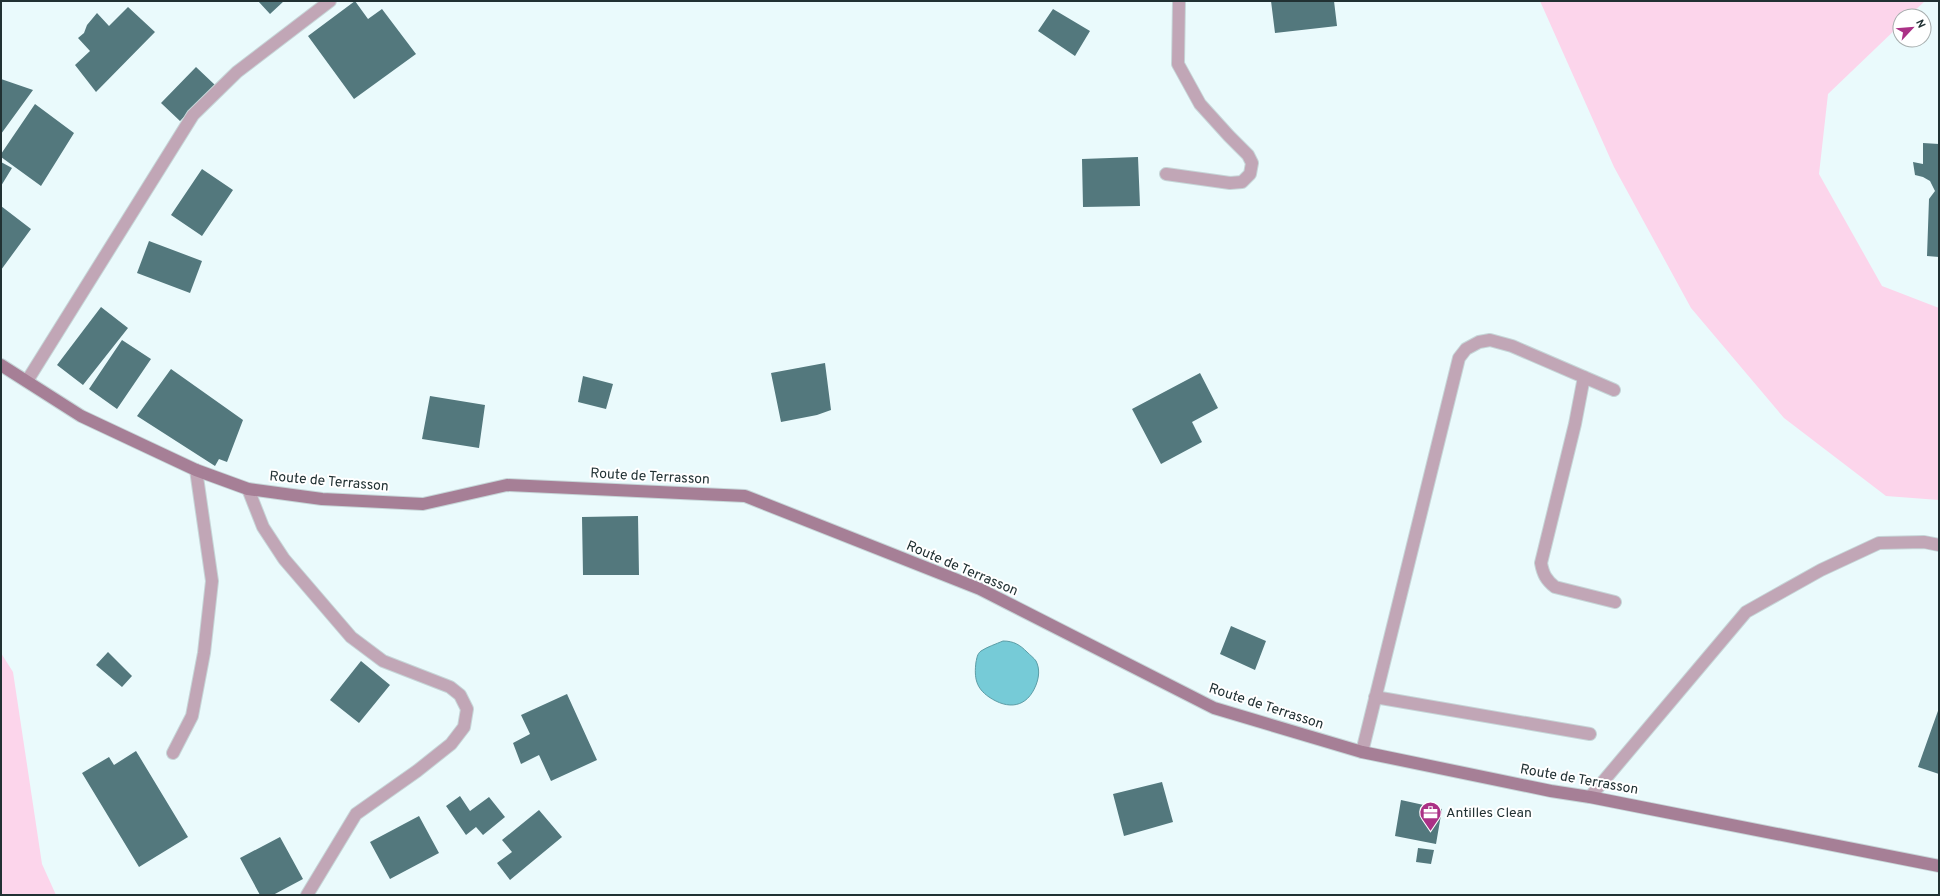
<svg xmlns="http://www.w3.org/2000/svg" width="1940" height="896" font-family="Overpass,sans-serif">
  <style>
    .green { fill: #fcd5eb }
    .water { fill: #76cbd7; stroke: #5c9da6 }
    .building { fill: #53787d }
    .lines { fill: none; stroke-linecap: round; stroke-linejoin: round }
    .lane-casing { stroke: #c6d6d8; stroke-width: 14 }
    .street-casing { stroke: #c6d6d8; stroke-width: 14 }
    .secondary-casing { stroke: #c6d6d8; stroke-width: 14 }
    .lane { stroke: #c1a6b6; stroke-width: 12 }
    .street { stroke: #c1a6b6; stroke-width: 12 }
    .secondary { stroke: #a67f96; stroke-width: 12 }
    .labels { text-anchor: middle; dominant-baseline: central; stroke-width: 4; stroke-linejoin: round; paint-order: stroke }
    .street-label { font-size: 14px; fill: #213133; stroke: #fff }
    .poi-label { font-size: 14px; fill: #213133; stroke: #fff; text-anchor: start }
  </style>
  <rect width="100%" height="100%" fill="#eafafc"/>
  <!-- green -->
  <path class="green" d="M1540,1h385l-16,15h-9v9l-72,69 -9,80 63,112 57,22v192l-53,-4 -102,-78 -93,-110 -77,-141z
    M1,653l12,19 29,192 14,31h-55z"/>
  <!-- water -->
  <path class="water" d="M1003,641c11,0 17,4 24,11 3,3 7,6 9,9 4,8 3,16 0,24 -9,23 -28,25 -47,12 -13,-9 -15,-19 -13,-35 1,-4 1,-8 5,-11 6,-4 15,-7 22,-10z"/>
  <!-- building -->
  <path class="building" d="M258,1h26l-14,13z
    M355,1l13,18 14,-10 34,45 -62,45 -46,-63z
    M1271,1h63l3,25 -62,7z
    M128,7l27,25 -59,60 -21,-27 15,-14 -12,-13 6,-5 3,-8 10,-12 12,13z
    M1053,9l37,22 -15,25 -37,-25z
    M196,67l19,18 -35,36 -19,-18z
    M1,79l32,11 -32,44z
    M35,104l39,29 -33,53 -40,-29v-3z
    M1923,143l16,1v113l-12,-1 2,-57 6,-8 -5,-10 -7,-4 -8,-2 -2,-13 10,2z
    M1138,157l2,49 -57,1 -1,-48z
    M1,162l11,6 -11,18z
    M202,169l31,21 -31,46 -31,-21z
    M1,206l30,23 -30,41z
    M149,241l53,20 -12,32 -53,-20z
    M101,307l27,21 -45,57 -26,-20z
    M122,340l29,19 -34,50 -28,-20z
    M825,363l6,47 -14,5 -36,7 -10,-49z
    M171,369l72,51 -16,42 -8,-3 -4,7 -78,-50z
    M1200,373l18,35 -26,14 10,20 -41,22 -29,-55z
    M583,376l30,8 -7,25 -28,-7z
    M430,396l55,9 -6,43 -57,-9z
    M638,516l1,59h-56l-1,-58z
    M1231,626l35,15 -11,29 -35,-16z
    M108,652l24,24 -10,11 -26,-22z
    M361,661l29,24 -31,38 -29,-23z
    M567,694l30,66 -46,21 -12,-26 -18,9 -8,-21 17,-9 -9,-19z
    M1939,708v66l-21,-7z
    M136,751l52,86 -49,30 -57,-94 27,-16 5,8z
    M1162,782l11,40 -49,14 -11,-42z
    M460,796l10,15 19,-14 16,20 -22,18 -7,-8 -10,8 -20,-29z
    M1401,800l41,9 -6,35 -41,-8z
    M539,810l23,27 -52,43 -13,-17 15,-11 -10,-12z
    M419,816l20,37 -49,26 -20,-37z
    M280,837l23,42 -30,16h-13l-20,-37z
    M1418,848l16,2 -3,14 -15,-2z"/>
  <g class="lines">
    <defs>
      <path id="lane" d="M1166,174l64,9 12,-1 8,-8 2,-11 -4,-8 -19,-19 -29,-32 -22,-40 1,-63
        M173,753l19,-37 12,-63 8,-72 -16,-111"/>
      <path id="street" d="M1584,377l-9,47 -34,139c2,11 5,17 14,24l60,15
        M27,381l166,-266 44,-43 93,-71
        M248,489l15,38 21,32 67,78 32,24 67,26 10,8 7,14 -3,18 -13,17 -34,27 -61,43 -49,81
        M1375,697l215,37
        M1362,752l97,-394 7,-9 13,-7 11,-2 22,6 102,44
        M1590,797l156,-185 75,-42 58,-27 45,-1 15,3"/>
      <path id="secondary" d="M1,365l80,51 115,54 52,19 74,10 101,5 84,-19 238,11 235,93 234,119 148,44 189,39 39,6 349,69"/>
    </defs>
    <!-- lane casing -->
    <use href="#lane" class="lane-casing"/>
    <!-- street casing -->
    <use href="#street" class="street-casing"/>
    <!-- secondary casing -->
    <use href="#secondary" class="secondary-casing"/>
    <!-- lane -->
    <use href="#lane" class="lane"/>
    <!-- street -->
    <use href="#street" class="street"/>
    <!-- secondary -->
    <use href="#secondary" class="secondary"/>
  </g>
  <!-- icons -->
  <defs>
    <symbol id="office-pin" viewBox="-11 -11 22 30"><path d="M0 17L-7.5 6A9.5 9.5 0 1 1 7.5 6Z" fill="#ab3186" stroke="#fff"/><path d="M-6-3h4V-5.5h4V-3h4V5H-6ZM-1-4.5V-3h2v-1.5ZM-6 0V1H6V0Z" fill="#fff"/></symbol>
  </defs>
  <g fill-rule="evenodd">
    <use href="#office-pin" x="1418" y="800" width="25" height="34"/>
  </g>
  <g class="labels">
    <!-- street labels -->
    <g class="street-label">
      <text transform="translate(650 477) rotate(3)">Route de Terrasson</text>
      <text transform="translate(329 482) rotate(5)">Route de Terrasson</text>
      <text transform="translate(962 569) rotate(23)">Route de Terrasson</text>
      <text transform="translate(1266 707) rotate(18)">Route de Terrasson</text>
      <text transform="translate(1579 780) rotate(10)">Route de Terrasson</text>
    </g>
    <!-- poi labels -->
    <g class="poi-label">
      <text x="1446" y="813">Antilles Clean</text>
    </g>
  </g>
  <!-- border -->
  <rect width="1940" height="896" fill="none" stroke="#213133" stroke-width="4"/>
  <!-- north arrow -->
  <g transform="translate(1912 28) rotate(64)"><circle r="19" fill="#ffffff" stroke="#a6adad"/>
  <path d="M0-3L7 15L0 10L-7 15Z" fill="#ab3186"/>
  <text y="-6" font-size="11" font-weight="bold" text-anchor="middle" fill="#213133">N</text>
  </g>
</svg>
